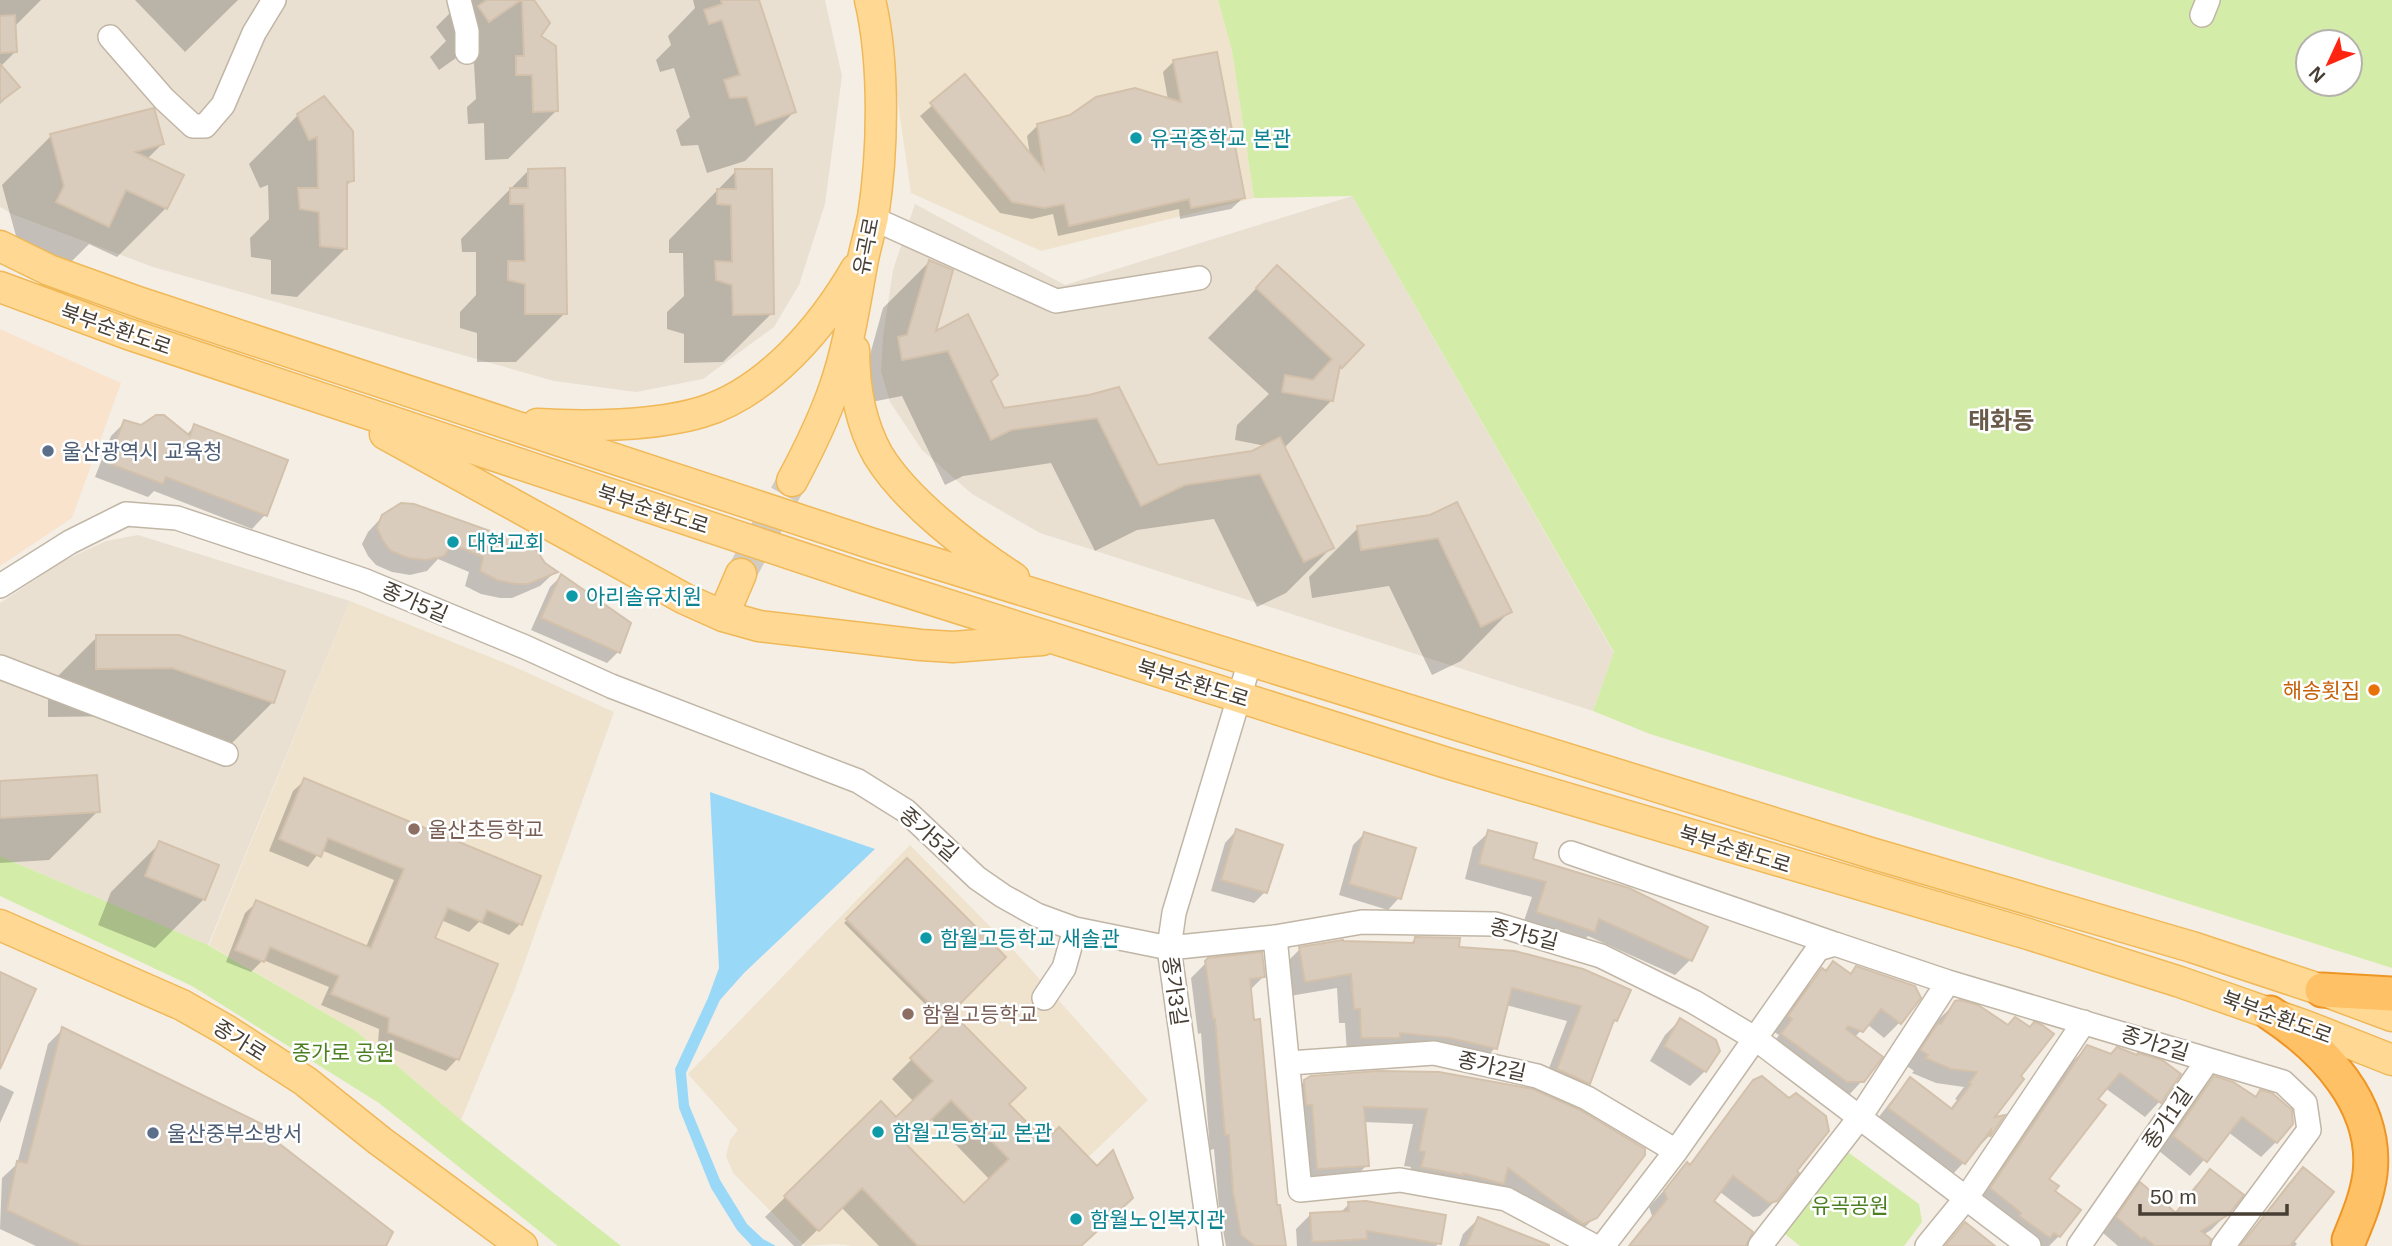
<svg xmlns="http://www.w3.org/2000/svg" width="2392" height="1246" font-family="Arial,'Noto Sans KR',sans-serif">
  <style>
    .residential { fill: #e9e0d2 }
    .commercial { fill: #f9e3cd }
    .education { fill: #efe3cd }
    .green { fill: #d3eda9; fill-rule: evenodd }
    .water { fill: #9ad8f8 }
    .shadow { fill: #0003; fill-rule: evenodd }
    .building { fill: #daccbc; stroke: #d3c1ab; stroke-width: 2; fill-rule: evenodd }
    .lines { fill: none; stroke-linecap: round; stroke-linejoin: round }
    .major-tunnel { stroke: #d1cbc2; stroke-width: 30; stroke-dasharray: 30 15; stroke-linecap: butt }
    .minor-casing { stroke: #c1b6a6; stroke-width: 26 }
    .major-casing { stroke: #f0b857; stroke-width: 33 }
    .highway-casing { stroke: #ee9625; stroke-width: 37 }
    .minor { stroke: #fff; stroke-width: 23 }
    .major { stroke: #ffd993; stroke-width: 30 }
    .highway { stroke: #ffc165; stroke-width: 33 }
    .culture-dot { fill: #0f9aa8; stroke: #fff; stroke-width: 2.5 }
    .service-dot { fill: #5c6f8a; stroke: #fff; stroke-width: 2.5 }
    .food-dot { fill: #e8710a; stroke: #fff; stroke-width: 2.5 }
    .education-dot { fill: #8d6e63; stroke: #fff; stroke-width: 2.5 }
    .labels { text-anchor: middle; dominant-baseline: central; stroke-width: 5; stroke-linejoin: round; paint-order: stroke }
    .culture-label { font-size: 21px; fill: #0d838f; stroke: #fff; text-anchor: start }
    .street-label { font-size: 21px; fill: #473e34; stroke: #fff }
    .service-label { font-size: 21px; fill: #4e5e75; stroke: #fff; text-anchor: start }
    .food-label { font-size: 21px; fill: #c56008; stroke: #fff; text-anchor: end }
    .education-label { font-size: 21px; fill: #785e54; stroke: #fff; text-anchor: start }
    .park-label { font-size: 21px; fill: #4b7f21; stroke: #fff }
    .quarter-label { font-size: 24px; font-weight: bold; fill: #6b5b4a; stroke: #fff }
  </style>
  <rect width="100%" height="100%" fill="#f4eee5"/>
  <!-- residential -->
  <path class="residential" d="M0,0h825l17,76 -17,128 -26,81 -25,42 -71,52 -67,13 -82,-11 -401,-114 -141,-53 -12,-7z
    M1352,196l262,457 -21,58 -553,-178 -68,-39 -50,-44 -32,-48 -9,-31 2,-34 10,-67 22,-66 150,81z
    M138,535l212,66 -142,344 -208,-89v-253l65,-43 41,-19z"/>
  <!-- commercial -->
  <path class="commercial" d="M0,329l121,54 -49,135 -72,48z"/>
  <!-- education -->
  <path class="education" d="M883,0h335l14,51 22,147 -213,53 -130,-58z
    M350,601l165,66 99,45 -99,277 -54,131 -105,-89 -147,-86z
    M910,845l107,109 131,146 -152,146h-143l-17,-2 -31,2 -72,-73 -7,-17 4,-16 8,-10 -50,-56z"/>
  <!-- green -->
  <path class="green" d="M1218,0h1174v968l-742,-234 -57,-23 21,-59 -262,-456 -98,2 -22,-147zM2308,42h42v42h-42z
    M0,856l208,89 148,86 105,89 160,126h-63l-179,-143 -187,-117 -192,-90z
    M1849,1153l70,51 3,18 -18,24h-104l-20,-16 53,-71z"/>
  <!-- water -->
  <path class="water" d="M710,792l165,57 -131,124 -24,27 -34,73 3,32 31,75 27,44 16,15 13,7h-24l-15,-16 -26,-42 -32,-80 -4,-39 33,-71 11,-30z"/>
  <!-- shadow -->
  <path class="shadow" d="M0,0h41l-27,27 2,24 -16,16 17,20 -17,17z
    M135,0h103l-53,52z
    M463,0h69l25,110 -49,49 -23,1 -1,-37 -16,1 -1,-17 9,-8 -3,-53 -34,24 -9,-13 16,-16 -10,-14z
    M693,0h64l37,112 -49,49 -38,12 -9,-28 -17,1 -5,-16 14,-13 -16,-49 -14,4 -4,-12 15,-15 -3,-9 27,-28z
    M1174,61l69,137 -12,11 -51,10 -1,-10 -121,27 -5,-22 -21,5 -32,-6 -80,-97 45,-39 65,78 -3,-19 11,-11 130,-25 -5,-28z
    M324,99l28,81 -7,7 1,61 -49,49 -26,-3v-34l-20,-3 -1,-19 19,-19 -1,-34 -8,3 -11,-24 49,-49z
    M51,136l111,8 -15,15 19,49 -49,49 -28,-13 -31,31 -49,-24 7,-15 -14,-51z
    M529,170l36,143 -49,49h-39v-29l-17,-5v-16l16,-17v-43h-14l-1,-13z
    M736,171l36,142 -49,49 -39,1v-29l-17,-5v-17l17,-16 -1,-43h-14v-13z
    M929,262l4,72 56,48 14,28 86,-13 68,70 95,-14 14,-7 -31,-6 2,-15 32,-31 -61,-56 69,-71 85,78 -25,26 -5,29 -49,49 49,98 -46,46 -29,14 -43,-88 -77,11 -42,21 -44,-88 -88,13 -18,9 -43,-89 -46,9 27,-97z
    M125,422l61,13 9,-9 70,89 -13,14 -98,-38 -6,6 -53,-20 16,-41z
    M383,516l161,48 11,8 -15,14 -28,12h-12l-19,-4 -16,-8 4,-14 -31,-13 -11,12 -17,4 -18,-3 -16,-7 -8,-9 -6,-12 6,-12z
    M1430,517l79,95 -48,49 -29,14 -43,-89 -77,12 -3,-21 49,-49z
    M561,576l57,76 -11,11 -76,-33 19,-43z
    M97,637l176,65 -49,49 -102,-35 -74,1v-31z
    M305,780l215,144 -11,11 -30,-13 -10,10 -28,-12 -8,19 63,26 -39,94 -11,12 -68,-28 1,-14 -58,-24 8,-18 -66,-27 -12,12 -25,-10 19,-49 12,-11 109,45 28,-67 -73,-30 -13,17 -39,-16 24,-60z
    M0,782l98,29 -49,49 -49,3z
    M1236,831l29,61 -11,11 -43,-12 14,-48z
    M1489,832l42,28 175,68 -16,32 -15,15 -87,-39 -10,10 -56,-19 10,-30 -67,-18 8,-32z
    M1364,834l35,64 -11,12 -49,-15 14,-50z
    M160,843l44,56 -49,49 -57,-23 13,-33z
    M907,860l97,97 -63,63 -97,-97z
    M1415,939l42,9 159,72 -5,6 -23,57 -15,15 -30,-14 24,-63 -61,-16 -11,43 -15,15 -133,-10 -2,-30h-6l-2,-35 -47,8 -5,-32 15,-15 110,-5z
    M1209,960l54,17 -13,13 26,217 8,39h-58l-7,-37 -5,-60 -4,1 -9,-117 -3,1 -7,-56z
    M1833,963l17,12 7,-7 42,55 -15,15 -17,-14 -13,14 8,43 -15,16 -79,-47 11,-15 -5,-3 34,-47z
    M1956,1003l62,74 -27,43 10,-3 -12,19 -40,42 -75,-55 22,-28 15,-15 39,29 7,-9 -2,-1 9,-12 -28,-4 -24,-10 2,-2 -7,-5 33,-48z
    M954,1017l53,87 74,142h-202l-38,-39 -40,39h-7l-29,-29 115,-113 16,16 18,-18 -22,-23zM930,1118l60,62 -26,25 -60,-61z
    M1680,1020l25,51 -15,15 -40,-25 15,-26z
    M63,1029l208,110 113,107h-348l-36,-17 2,-51 15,-14 31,-120z
    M2087,1047l92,28 -20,27 -14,15 -40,-29 -9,11 -49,80 6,13 6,44 -10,10h-23l-50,-43 96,-141z
    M1378,1073l218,143 -16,16 -173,-50 4,-15 -7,-1 9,-42 -49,-2 3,43 -15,15 -49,4 -14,-87 16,-16z
    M2214,1078l40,20 7,-6 15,50 -15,15 -33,-25 -38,44 -31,-25 40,-58z
    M1754,1082l22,118 -16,16 -7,1 -33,-25 -8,10 33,44h-117l24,-30 -3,-9 38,-42 -1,8 60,-81h-3z
    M0,1085l14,7 -14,31z
    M2303,1169l-10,71 4,4 -2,2h-55l48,-62z
    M2210,1171l17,43 -16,16 -8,5 -2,11h-83l-15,-13 22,-34 15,-14 34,29 21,-28z
    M1349,1204l90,39 -3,3h-139l-1,-17 15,-15 29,-1z
    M1478,1219l69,27h-88l4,-12z"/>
  <!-- building -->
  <path class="building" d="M487,0h34l-32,22 -11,-16z
    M522,0h12l16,23 -9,13 15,10 2,65 -25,1 -1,-37h-16v-19h8z
    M721,0h38l37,112 -40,13 -9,-28 -17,1 -6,-18 16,-5 -18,-55 -13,4 -5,-14 18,-6z
    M15,15l2,37 -17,1v-37z
    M1217,52l28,146 -54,10 -2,-9 -120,27 -5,-22 -20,4 -32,-6 -82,-99 35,-29 79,96 -7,-46 33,-9 26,-18 39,-9 46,14 -8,-42z
    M0,64l20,23 -20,15z
    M324,96l29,35 1,50 -7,1v67l-27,-3 -1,-34 -19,-3 -2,-21h20l-1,-51 -8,3 -12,-26z
    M154,108l10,36 -29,8 49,23 -17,34 -41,-19 -17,37 -53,-25 8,-16 -14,-52z
    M565,168l2,146h-42v-30l-17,-4v-19h17l-1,-57h-14v-16h18v-19z
    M735,169h37l2,145 -41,1 -1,-30 -16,-5 -1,-19 17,1 -1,-57 -14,-1v-15h19z
    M929,260l24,10 -17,61 32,-17 30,61 -7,6 13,27 85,-13 30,-8 39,78 94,-14 28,-14 54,111 -30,14 -44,-88 -75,11 -44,21 -44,-88 -86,12 -20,10 -43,-89 -46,9 -4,-23 9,-2z
    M1277,265l87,80 -22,23 -2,-2 -7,35 -51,-9 3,-17 28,5 19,-21 -76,-71z
    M156,415h8l26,21 4,-12 94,36 -21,56 -101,-39 -3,7 -55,-21 16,-43 17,5z
    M1457,502l55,110 -31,15 -43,-89 -77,12 -4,-24 73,-11z
    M401,503l13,1 113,40 10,7 8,12 13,9 -30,12h-12l-19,-4 -17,-9 3,-14 -31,-13 -8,12 -18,4 -18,-2 -17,-7 -8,-10 -6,-13 5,-13z
    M561,574l70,49 -11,30 -79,-35z
    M96,635h83l106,36 -11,32 -102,-35 -76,1z
    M97,775l3,37 -100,6v-37z
    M304,778l237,98 -19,49 -35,-15 -5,12 -34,-14 -13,30 63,26 -39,96 -71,-28 1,-14 -58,-24 8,-18 -69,-29 -6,15 -29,-12 21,-50 115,48 33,-79 -76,-31 -7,19 -42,-18z
    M1236,829l47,16 -16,48 -46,-13z
    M1488,830l49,13 -4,16 96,29 79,39 -16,34 -93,-42 -4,13 -59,-20 10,-30 -67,-18z
    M1364,832l52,16 -15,51 -52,-15z
    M159,841l60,24 -14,35 -60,-24z
    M907,858l99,99 -61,62 -99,-100z
    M1415,937l45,1 -1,9 56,4 68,18 48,21 -14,31 -3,-1 -24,64 -33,-15 24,-63 -69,-18 -15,61 -47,-11 -50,-5v5h-39l-1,-29h-6l-3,-35 -46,8 -6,-35 44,-7v1l71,2z
    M1262,952l3,25 -15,2 4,41 6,-1 17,186h3l6,41h-31l-14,-11 -8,-42 -4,-58h-4l-10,-116h-2l-8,-58 3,-3z
    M1833,961l18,13 5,-8 59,20 6,12 -20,26 -20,-15 -18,23 -15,-6 -2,3 37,28 -19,25h-17l-66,-48 11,-15 -4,-3 10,-14 24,-34 4,3z
    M0,972l36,17 -36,80z
    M1960,1000l18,5 30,20 7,-8 15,10 4,-5 8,3 12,9 -33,42 3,3 -29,38 10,-2 -15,22 1,-7 -26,34 -77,-56 22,-31 42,32 19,-25 -2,-1 8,-11 -26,-3 -26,-11 3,-3 -8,-5 18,-27 3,1 14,-23z
    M954,1015l72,73 -17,16 36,37 14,-14 38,39 16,-16 20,48 -52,48h-163l-56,-58 -43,43 -35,-35 97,-95 15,16 37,-36 -23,-23zM951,1100l58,59 -45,44 -58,-59z
    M1680,1018l36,22 4,11 -14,21 -42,-26z
    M62,1027l210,102v9l121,94 -7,14h-304l-75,-36 10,-49 10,2z
    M2087,1045l24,9 6,-7 20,8 1,-2 24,7 19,14 -20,29 -41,-30 -22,26 8,6 -57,74 10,7 -4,5 26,19 -21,27 -6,-4 -4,5 -31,-22 2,-3 -31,-25z
    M1378,1071l61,1 94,17 47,21 65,39v6l-48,63 -14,6 -75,-56 -4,16 -41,-11v2l-42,-8 4,-15 -6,-1 8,-42 -63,-2 5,59 -52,3 -5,-64h-6l-2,-25 7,-4z
    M1762,1076l27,22 7,-5 30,23 3,15 -32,40 2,2 -22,28 -8,2 -36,-27 -19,25 39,31 -7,14h-117l38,-47 -3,-8 23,-29 3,3 63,-85z
    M2214,1076l19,6 23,15 4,-7 12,3 20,17 1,14 -16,19 -35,-26 -35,45 -34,-26z
    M2303,1167l31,25 -44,54h-50z
    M2210,1169l34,26 -16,20 -27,16 10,8 -2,7h-54l-11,-9 -2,2 -26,-22 24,-35 36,31z
    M1366,1201l80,14 -5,29 -74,-13v8l-55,3 -2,-29 39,-2 -1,-9z
    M1478,1217l71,28v1h-83z
    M1965,1222l30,24h-50z"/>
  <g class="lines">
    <!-- major-tunnel -->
    <path class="major-tunnel" d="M741,574l51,-93"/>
    <defs>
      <path id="minor" d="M459,0l8,31v21
        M2202,15l6,-15
        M110,37l54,62 29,27h12l18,-21 31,-72 20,-33
        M872,218l184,83 143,-23
        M0,586l70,-44 56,-28 51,4 186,62 162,67 86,39 247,95 48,30 71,67 26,18 34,19 38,14 94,19 106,-11 87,-15 133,2 106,32 93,46 62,37 273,207
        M0,667l226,87
        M1571,853l264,91 -17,5 -142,202 -73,95
        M1275,937l25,253 100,-10 106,19 88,47
        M1835,944l113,38 335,100 22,21 4,27 -86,116
        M1044,998l20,-30 11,-39
        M1289,1063l145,-10 103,23 50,22 89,53
        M1211,1246l-42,-298 5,-35 76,-252
        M1760,1246l100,-129 88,-135
        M1927,1246l40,-49 117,-175
        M2079,1246l129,-186"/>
      <path id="major" d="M0,246l49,24 92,33 732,241 998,309 321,94 130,43 70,26
        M0,287l128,47 735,244 584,185 581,171 152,48 126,44 86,34
        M854,350c0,37 6,73 24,105 28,46 91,94 136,123
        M537,424c48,3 119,2 165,-12 66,-20 121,-86 154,-143
        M385,434l300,165 38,17 36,10 162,19 32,2 89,-7
        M792,481c16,-30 31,-60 42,-92 15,-42 21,-87 29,-130 3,-14 7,-28 10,-42 10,-64 12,-154 -3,-217
        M723,616l18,-42
        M0,925l182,80 44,25 79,51 75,60 142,105"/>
      <path id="highway" d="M2322,990l70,4
        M2270,1013c53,35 108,91 100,161 -3,23 -12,44 -21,66"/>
    </defs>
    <!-- minor casing -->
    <use href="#minor" class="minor-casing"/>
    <!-- major casing -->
    <use href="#major" class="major-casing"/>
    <!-- highway casing -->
    <use href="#highway" class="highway-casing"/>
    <!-- minor -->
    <use href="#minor" class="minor"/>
    <!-- major -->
    <use href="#major" class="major"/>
    <!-- highway -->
    <use href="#highway" class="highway"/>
  </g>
  <!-- markers -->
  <g class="culture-dot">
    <circle cx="1136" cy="138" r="7"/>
    <circle cx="453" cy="542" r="7"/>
    <circle cx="572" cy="596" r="7"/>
    <circle cx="926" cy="938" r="7"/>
    <circle cx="878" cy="1132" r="7"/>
    <circle cx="1076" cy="1219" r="7"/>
  </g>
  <g class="service-dot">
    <circle cx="48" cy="451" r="7"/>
    <circle cx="153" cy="1133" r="7"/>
  </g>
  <circle class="food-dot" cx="2374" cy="690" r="7"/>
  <g class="education-dot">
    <circle cx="414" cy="829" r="7"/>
    <circle cx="908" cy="1014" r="7"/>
  </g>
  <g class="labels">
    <!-- culture labels -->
    <g class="culture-label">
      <text x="1150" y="138">유곡중학교 본관</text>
      <text x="467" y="542">대현교회</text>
      <text x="586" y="596">아리솔유치원</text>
      <text x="940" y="938">함월고등학교 새솔관</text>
      <text x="892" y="1132">함월고등학교 본관</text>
      <text x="1090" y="1219">함월노인복지관</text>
    </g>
    <!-- street labels -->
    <g class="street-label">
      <text transform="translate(866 246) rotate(-79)">유곡로</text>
      <text transform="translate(116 329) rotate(19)">북부순환도로</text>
      <text transform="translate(653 509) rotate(18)">북부순환도로</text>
      <text transform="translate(415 602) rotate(23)">종가5길</text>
      <text transform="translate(1193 683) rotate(17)">북부순환도로</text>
      <text transform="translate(929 834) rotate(41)">종가5길</text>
      <text transform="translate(1735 849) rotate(17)">북부순환도로</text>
      <text transform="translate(1524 934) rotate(14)">종가5길</text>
      <text transform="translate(1175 991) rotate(82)">종가3길</text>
      <text transform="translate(2277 1017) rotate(20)">북부순환도로</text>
      <text transform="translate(240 1040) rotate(32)">종가로</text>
      <text transform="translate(2155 1043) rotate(17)">종가2길</text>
      <text transform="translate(1492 1066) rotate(12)">종가2길</text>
      <text transform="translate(2167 1118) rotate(-55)">종가1길</text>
    </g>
    <!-- service labels -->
    <g class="service-label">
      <text x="62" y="451">울산광역시 교육청</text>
      <text x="167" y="1133">울산중부소방서</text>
    </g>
    <!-- food labels -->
    <g class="food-label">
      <text x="2360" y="690">해송횟집</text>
    </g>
    <!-- education labels -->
    <g class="education-label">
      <text x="428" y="829">울산초등학교</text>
      <text x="922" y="1014">함월고등학교</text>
    </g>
    <!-- park labels -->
    <g class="park-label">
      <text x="343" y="1052">종가로 공원</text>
      <text x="1850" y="1205">유곡공원</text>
    </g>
    <!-- quarter labels -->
    <g class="quarter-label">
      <text x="2001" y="420">태화동</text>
    </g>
  </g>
  <!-- north arrow -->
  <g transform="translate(2329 63) rotate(226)"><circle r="33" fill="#ffffff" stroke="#b5b2ae" stroke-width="2"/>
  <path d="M0-5L12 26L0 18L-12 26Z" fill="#ff2511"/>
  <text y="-10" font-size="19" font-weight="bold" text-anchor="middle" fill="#473e34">N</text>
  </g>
  <!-- scale -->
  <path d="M2140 1204v10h147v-10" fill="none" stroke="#473e34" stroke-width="3.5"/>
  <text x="2150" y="1204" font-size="21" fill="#473e34" stroke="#ffffff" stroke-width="5" paint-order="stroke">50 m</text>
</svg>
